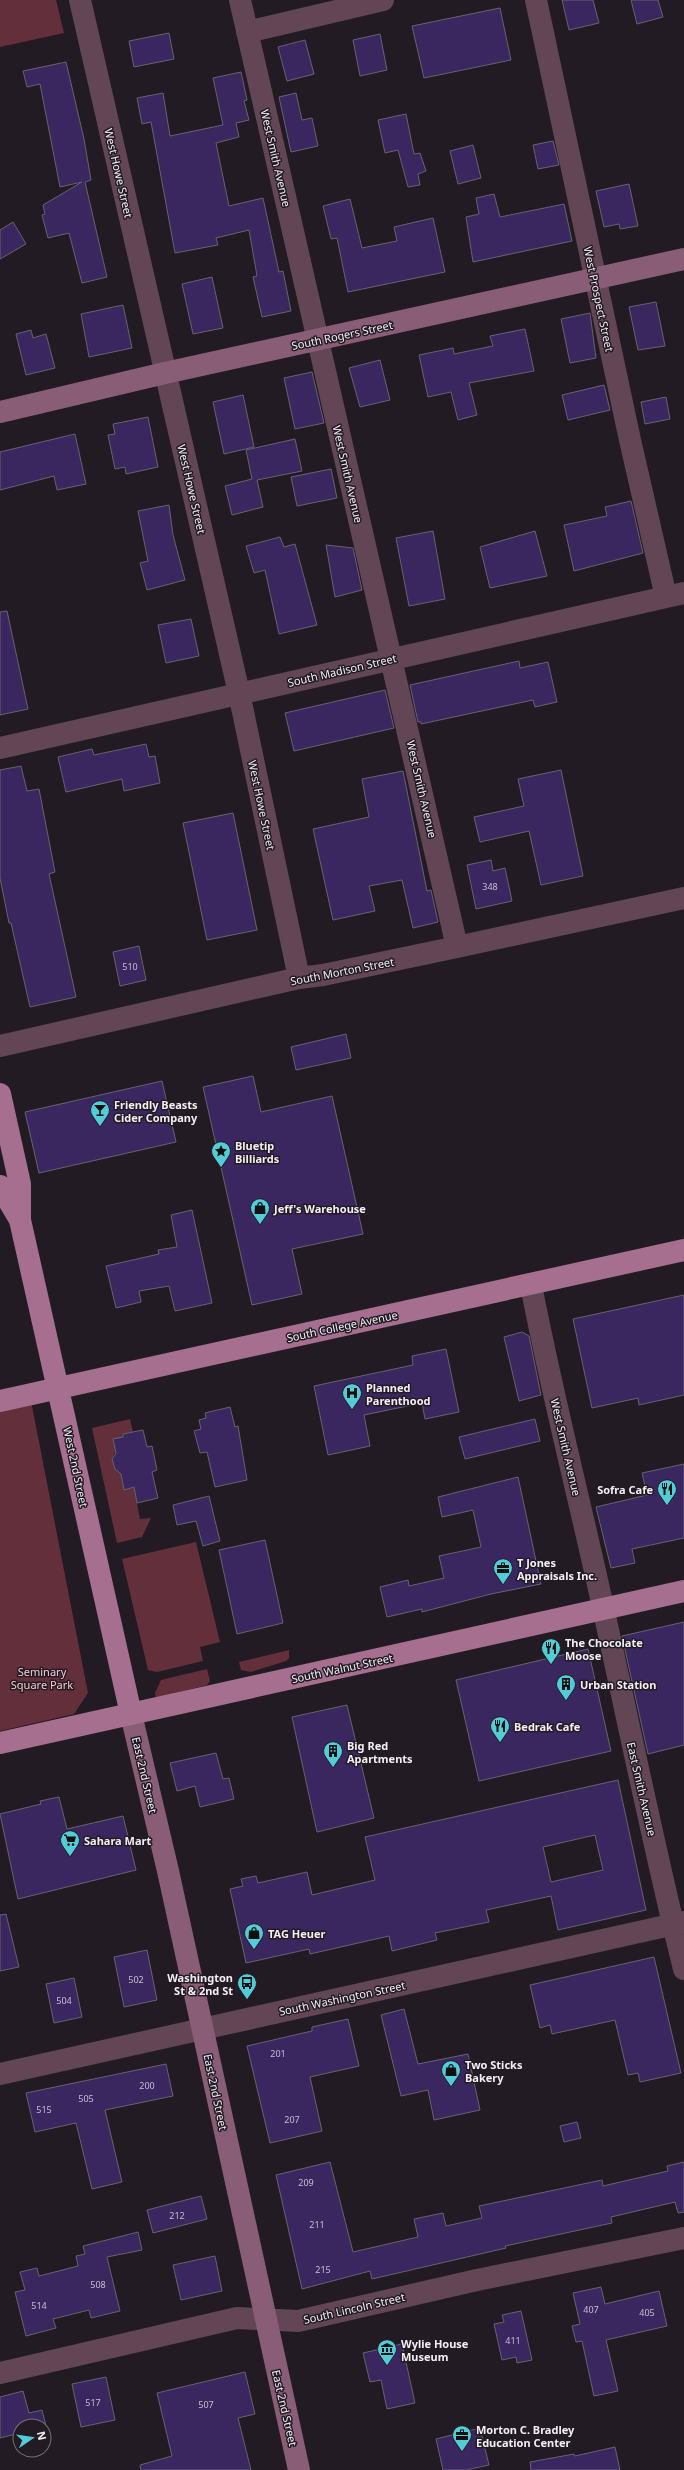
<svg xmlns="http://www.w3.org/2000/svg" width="684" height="2470" font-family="'Noto Sans',sans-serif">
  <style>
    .green { fill: #632f3a }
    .building { fill: #3b2760; stroke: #66626f; fill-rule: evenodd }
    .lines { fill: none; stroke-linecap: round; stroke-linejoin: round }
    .street { stroke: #624656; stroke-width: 22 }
    .secondary { stroke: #895d76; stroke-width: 22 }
    .primary { stroke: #a66e8f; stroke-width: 22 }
    .labels { text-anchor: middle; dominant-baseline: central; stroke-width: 3; stroke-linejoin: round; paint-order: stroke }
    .number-label { font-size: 9px; fill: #c5bccf }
    .street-label { font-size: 11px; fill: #f3eef4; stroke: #221b24 }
    .poi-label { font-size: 11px; font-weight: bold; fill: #f3eef4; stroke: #221b24; text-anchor: start }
    .park-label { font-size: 11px; fill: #f6c9d0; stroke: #221b24 }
  </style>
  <rect width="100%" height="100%" fill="#221b24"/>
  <!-- green -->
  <path class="green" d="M0,0h56l8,33 -64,14z
    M31,1401l57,292 -14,21 -74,17v-323z
    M130,1419l3,13 -10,2 -11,25 3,10 6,5 3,15 10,-2 6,32 11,-1 -9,19 -25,6 -25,-115z
    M196,1542l24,100 -20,5 3,14 -46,11 -9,-2 -26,-111z
    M289,1650v8l-3,3 -35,11 -10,-2 -2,-8z
    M207,1669l3,12 -3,4 -51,13 -1,-5 6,-13z"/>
  <!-- building -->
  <path class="building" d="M562,0h31l6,23 -30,7z
    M631,0h27l5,17 -26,7z
    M500,8l11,52 -87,18 -12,-52z
    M169,33l5,26 -40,8 -5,-26z
    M380,34l7,36 -27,6 -7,-36z
    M305,40l9,34 -27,7 -9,-34z
    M66,62l18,77 7,41 -6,2 22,95 -25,6 -13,-50 -21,5 -6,-23 3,-1 -2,-9 39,-23 -22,5 -20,-103 -13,3 -4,-16z
    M241,72l6,28 -3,1 5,19 -13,3 3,14 -23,6 13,63 34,-8 16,74 4,-1 8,40 -29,6 -9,-40 4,-1 -8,-46 -33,8 2,7 -43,8 -24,-131 -9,2 -5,-26 26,-5 7,43 53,-11 -10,-47z
    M296,93l6,27 10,-2 6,28 -27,6 -12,-55z
    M406,114l8,40 6,-1 6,18 -8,3 2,11 -12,2 -10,-37 -13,3 -7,-33z
    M553,141l6,24 -21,4 -5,-24z
    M473,145l8,33 -23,6 -8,-33z
    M629,184l9,42 -18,3 -1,-5 -15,3 -8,-36z
    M494,194l6,23 64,-13 8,37 -99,21 -7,-45 13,-3 -3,-16z
    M350,199l12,49 35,-7 -3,-14 39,-9 12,54 -97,20 -11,-54 -6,1 -8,-33z
    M13,222l13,22 -26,15v-29z
    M212,277l11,51 -30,6 -11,-50z
    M656,302l9,44 -27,4 -9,-43z
    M123,305l9,43 -43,9 -8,-43z
    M590,313l6,45 -26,5 -9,-44z
    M525,329l9,42 -65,12 8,32 -19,5 -7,-28 -23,5 -9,-42 34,-7 1,6 39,-8 -3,-10z
    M31,330l2,8 13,-4 9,34 -29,7 -10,-41z
    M380,360l10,40 -30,7 -11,-39z
    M312,372l12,51 -29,6 -11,-51z
    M604,385l6,25 -42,10 -6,-25z
    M243,395l11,52 -30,7 -11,-52z
    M666,397l4,22 -25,5 -4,-22z
    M148,417l10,50 -32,7 -1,-7 -10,2 -7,-34 7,-1 -2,-10z
    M75,434l11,50 -29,6 -3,-14 -54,14v-38z
    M295,439l7,32 -45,9 6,27 -31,8 -7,-29 27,-7 -6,-29z
    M331,469l6,29 -40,8 -6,-29z
    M631,501l12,52 -69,18 -10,-46 43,-9 -2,-9z
    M169,505l4,30 12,45 -38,10 -7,-27 8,-2 -10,-50z
    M433,531l12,68 -36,7 -13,-68z
    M535,531l12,45 -57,12 -10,-41z
    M280,537l4,10 11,-3 22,81 -38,9 -14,-64 -11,3 -8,-27z
    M326,545l27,3 9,42 -27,7z
    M7,611l21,98 -28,6v-103z
    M191,619l8,37 -33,7 -8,-38z
    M519,661l1,7 28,-6 9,40 -22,5 -2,-7 -112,24v-2h-3l-8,-37z
    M385,690l9,38 -100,23 -9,-38z
    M146,744l3,13 6,-1 5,27 -36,8 -2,-12 -56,13 -8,-35 34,-8 2,6z
    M21,766l6,25 12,-2 16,83 -6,2 27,123 -46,10 -19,-84h-2l-9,-45v-108z
    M561,770l22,106 -42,9 -12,-54 -49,11 -6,-25 50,-11 -6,-27z
    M403,771l24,120 4,-1 7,32 -25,6 -11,-48 -33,6 6,25 -42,9 -20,-91 56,-12 -7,-38z
    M233,813l24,117 -50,10 -24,-117z
    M491,860l2,11 12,-3 7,33 -36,8 -9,-44z
    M139,946l7,34 -26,6 -7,-34z
    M346,1034l5,24 -55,12 -5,-23z
    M253,1076l8,36 71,-16 31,138 -71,15 10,45 -50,11 -49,-218z
    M162,1081l14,61 -137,31 -14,-61z
    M192,1210l20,93 -37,8 -6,-25 -30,5 2,11 -25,6 -10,-42 53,-12 -1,-4 19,-3 -6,-32z
    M684,1295v100l-45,10 -1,-7 -46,10 -19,-89z
    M522,1332l7,4 12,59 -22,6 -15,-64z
    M446,1349l13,63 -34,7 -3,-16 -58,12 6,31 -42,9 -14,-69 99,-21 -1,-9z
    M230,1407l5,20 3,-1 9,54 -32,7 -8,-35 -7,1 -6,-22 7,-2 -2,-9 7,-2 -1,-5z
    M535,1419l5,22 -75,18 -6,-22z
    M143,1430l4,17 5,-1 5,24 -5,2 6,26 -21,5 -3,-16 -10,3 -3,-16 -6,-5 -3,-10 4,-6 -3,-14 10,-2v-3z
    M684,1464v74l-52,11 3,14 -24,5 -15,-61 51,-12 -5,-22z
    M518,1477l23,107 -50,10 -69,18v-3l-35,8 -7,-30 28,-7 1,6 35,-8 -5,-22 42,-9 -8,-37 -31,7 -4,-20z
    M209,1496l11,45 -17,5 -7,-25 -19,4 -4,-20z
    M265,1540l18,83 -46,11 -18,-84z
    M684,1622v123l-36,9 -26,-118z
    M588,1649l23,102 -132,30 -23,-101z
    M347,1705l27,113 -57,14 -25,-115z
    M216,1753l7,26 6,-1 5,21 -34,8 -5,-21 -18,5 -7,-28z
    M618,1780l28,130 -88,20 -7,-34 -65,14 3,12 -54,11 2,7 -45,11 -3,-15 -79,18 -1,-5 -63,14 -16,-74 13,-3 -2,-7 15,-3 2,7 49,-11 5,23 63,-15 -10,-43zM595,1835l8,35 -52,12 -8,-35z
    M59,1797l8,32 56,-13 13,54 -118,29 -18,-85 41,-10 -1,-3z
    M6,1914l13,53 -19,4v-56z
    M147,1950l10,50 -33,7 -10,-50z
    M654,1957l27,116 -41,9 -2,-9 -10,2 -13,-55 -63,14 -2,-9 -10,3 -10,-43z
    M74,1978l8,39 -28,6 -8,-39z
    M404,2009l14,55 50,-10 12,56 -46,10 -6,-30 -27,6 -20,-81z
    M348,2019l11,47 -49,11 12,54 -52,12 -23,-97 65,-15v-4z
    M166,2064l7,32 -68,14 17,72 -30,7 -16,-66 -41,9 -9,-39z
    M577,2122l4,16 -17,4 -4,-16z
    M330,2162l23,90 65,-15 -4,-18 29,-6 3,13 36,-8 -3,-12 123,-26 1,6 65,-15 -1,-5 17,-4v50l-6,1 -3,-11 -64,15 1,6 -107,23 1,2 -134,31 -2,-8 -68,18 -26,-114z
    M201,2196l6,23 -54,14 -6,-23z
    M138,2232l4,18 -35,7 13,54 -29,7 -2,-8 -36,9 3,9 -30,8 -11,-44 10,-2 -5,-18 17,-4 2,8 39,-10 -2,-10 9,-2 -2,-8z
    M215,2256l7,35 -41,9 -8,-35z
    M601,2287l4,17 54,-13 8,35 -61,14 12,51 -24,5 -12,-55 -6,1 -4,-16 8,-2 -7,-31z
    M521,2311l11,49 -15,3 -1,-6 -14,3 -8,-36 10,-2 -2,-7z
    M402,2344l13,59 -28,6 -6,-29 -11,2 -7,-29z
    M245,2372l10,42 -17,4 13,52h-110l-1,-5 32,-9 -15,-63z
    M106,2377l9,43 -34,7 -9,-43z
    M23,2391l6,22 13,-3 4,16h-26v7l-20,5v-41z
    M480,2428l9,37 -23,5h-23l-7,-31z
    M615,2447l5,23h-89l-1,-8 44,-8 1,2z"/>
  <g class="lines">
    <!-- street -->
    <path class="street" d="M80,0l159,693 60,285
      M240,0l217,947
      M536,0l94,440 36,157
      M247,32l136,-32
      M0,748l684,-155
      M0,1046l299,-68 24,-3 134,-28 227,-49
      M531,1285c19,99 44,197 66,295 29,130 55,260 87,389
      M0,2074l684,-152
      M0,2373l237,-55 61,3 179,-41 207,-42"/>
    <!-- secondary -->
    <path class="secondary" d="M0,412l165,-39 519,-114
      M131,1714l37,157 131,599"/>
    <!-- primary -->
    <path class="primary" d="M0,1094l20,90v36l111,494
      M0,1186l20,34
      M0,1401l684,-151
      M0,1743l684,-152"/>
  </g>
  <!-- icons -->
  <defs>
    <symbol id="bar-pin" viewBox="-11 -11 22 30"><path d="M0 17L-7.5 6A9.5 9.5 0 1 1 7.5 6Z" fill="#52ccd6" stroke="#221b24"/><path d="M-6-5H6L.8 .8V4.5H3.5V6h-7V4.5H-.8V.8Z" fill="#111"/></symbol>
    <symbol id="sight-pin" viewBox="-11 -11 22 30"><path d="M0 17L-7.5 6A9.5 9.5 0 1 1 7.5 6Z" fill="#52ccd6" stroke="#221b24"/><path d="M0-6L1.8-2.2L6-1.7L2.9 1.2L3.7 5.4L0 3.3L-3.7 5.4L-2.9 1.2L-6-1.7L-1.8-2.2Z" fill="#111"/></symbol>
    <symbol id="shop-pin" viewBox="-11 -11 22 30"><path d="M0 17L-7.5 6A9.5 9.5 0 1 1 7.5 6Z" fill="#52ccd6" stroke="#221b24"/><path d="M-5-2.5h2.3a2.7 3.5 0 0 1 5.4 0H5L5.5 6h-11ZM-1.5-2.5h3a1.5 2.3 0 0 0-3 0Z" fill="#111"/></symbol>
    <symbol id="hospital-pin" viewBox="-11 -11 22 30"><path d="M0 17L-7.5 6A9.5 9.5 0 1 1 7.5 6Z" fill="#52ccd6" stroke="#221b24"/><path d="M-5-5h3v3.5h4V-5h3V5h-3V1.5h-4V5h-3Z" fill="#111"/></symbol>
    <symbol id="restaurant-pin" viewBox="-11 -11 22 30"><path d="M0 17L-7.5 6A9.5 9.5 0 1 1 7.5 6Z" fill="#52ccd6" stroke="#221b24"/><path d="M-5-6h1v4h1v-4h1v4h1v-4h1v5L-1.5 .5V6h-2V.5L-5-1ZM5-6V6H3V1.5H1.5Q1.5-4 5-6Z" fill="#111"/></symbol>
    <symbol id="office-pin" viewBox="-11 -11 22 30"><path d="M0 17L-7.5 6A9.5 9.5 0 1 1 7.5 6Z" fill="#52ccd6" stroke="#221b24"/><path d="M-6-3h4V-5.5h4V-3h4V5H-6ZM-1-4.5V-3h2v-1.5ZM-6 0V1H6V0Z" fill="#111"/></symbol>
    <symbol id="building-pin" viewBox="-11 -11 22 30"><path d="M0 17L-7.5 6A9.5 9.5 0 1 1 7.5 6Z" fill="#52ccd6" stroke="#221b24"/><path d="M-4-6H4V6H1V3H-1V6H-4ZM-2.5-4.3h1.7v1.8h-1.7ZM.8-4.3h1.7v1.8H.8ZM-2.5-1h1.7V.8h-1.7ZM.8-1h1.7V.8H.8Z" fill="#111"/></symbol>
    <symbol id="supermarket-pin" viewBox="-11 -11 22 30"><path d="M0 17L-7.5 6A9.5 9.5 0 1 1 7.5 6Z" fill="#52ccd6" stroke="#221b24"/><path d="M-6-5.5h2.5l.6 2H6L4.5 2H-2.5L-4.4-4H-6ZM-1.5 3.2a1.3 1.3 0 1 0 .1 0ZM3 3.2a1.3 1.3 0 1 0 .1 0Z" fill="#111"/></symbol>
    <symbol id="bus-pin" viewBox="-11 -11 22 30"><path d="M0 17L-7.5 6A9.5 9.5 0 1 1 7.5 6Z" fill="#52ccd6" stroke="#221b24"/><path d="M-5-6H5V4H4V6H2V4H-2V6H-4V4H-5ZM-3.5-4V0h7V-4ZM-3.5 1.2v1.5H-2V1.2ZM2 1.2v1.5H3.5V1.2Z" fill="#111"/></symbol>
    <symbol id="museum-pin" viewBox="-11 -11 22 30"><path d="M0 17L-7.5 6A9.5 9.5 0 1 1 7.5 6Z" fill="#52ccd6" stroke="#221b24"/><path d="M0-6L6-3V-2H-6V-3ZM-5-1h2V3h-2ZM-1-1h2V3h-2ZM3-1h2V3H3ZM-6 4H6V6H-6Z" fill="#111"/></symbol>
  </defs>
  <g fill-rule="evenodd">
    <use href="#bar-pin" x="89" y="1099" width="22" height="30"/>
    <use href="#sight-pin" x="210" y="1140" width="22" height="30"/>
    <use href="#shop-pin" x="249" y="1197" width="22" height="30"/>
    <use href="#hospital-pin" x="341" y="1382" width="22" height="30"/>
    <use href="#restaurant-pin" x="656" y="1478" width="22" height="30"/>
    <use href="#office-pin" x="492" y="1557" width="22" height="30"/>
    <use href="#restaurant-pin" x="540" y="1637" width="22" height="30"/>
    <use href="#building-pin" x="555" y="1673" width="22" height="30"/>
    <use href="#restaurant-pin" x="489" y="1715" width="22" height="30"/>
    <use href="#building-pin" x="322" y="1740" width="22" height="30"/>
    <use href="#supermarket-pin" x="59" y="1829" width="22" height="30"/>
    <use href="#shop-pin" x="243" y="1922" width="22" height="30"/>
    <use href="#bus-pin" x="236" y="1972" width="22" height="30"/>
    <use href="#shop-pin" x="440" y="2059" width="22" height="30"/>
    <use href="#museum-pin" x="376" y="2338" width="22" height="30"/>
    <use href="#office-pin" x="451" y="2424" width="22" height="30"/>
  </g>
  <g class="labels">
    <!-- number labels -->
    <g class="number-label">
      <text x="490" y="886">348</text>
      <text x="130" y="966">510</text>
      <text x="136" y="1979">502</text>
      <text x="64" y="2000">504</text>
      <text x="278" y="2053">201</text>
      <text x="147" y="2085">200</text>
      <text x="86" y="2098">505</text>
      <text x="44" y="2109">515</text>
      <text x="292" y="2119">207</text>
      <text x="306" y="2182">209</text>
      <text x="177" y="2215">212</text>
      <text x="317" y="2224">211</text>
      <text x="323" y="2269">215</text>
      <text x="98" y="2284">508</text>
      <text x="39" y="2305">514</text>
      <text x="591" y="2309">407</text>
      <text x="647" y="2312">405</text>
      <text x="513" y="2340">411</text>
      <text x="93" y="2402">517</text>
      <text x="206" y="2404">507</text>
    </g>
    <!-- street labels -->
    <g class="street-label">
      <text transform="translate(276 158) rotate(77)">West Smith Avenue</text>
      <text transform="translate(119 173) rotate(77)">West Howe Street</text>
      <text transform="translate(599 299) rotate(78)">West Prospect Street</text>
      <text transform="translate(342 335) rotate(-12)">South Rogers Street</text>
      <text transform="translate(348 474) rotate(77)">West Smith Avenue</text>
      <text transform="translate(192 489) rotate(77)">West Howe Street</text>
      <text transform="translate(342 670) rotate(-13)">South Madison Street</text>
      <text transform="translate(422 789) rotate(77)">West Smith Avenue</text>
      <text transform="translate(262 805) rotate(78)">West Howe Street</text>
      <text transform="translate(342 971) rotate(-11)">South Morton Street</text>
      <text transform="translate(342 1326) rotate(-12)">South College Avenue</text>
      <text transform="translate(566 1447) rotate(77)">West Smith Avenue</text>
      <text transform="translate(76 1467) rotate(78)">West 2nd Street</text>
      <text transform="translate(342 1668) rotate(-12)">South Walnut Street</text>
      <text transform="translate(145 1775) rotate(77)">East 2nd Street</text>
      <text transform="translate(642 1789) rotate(77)">East Smith Avenue</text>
      <text transform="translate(342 1998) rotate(-12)">South Washington Street</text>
      <text transform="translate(216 2092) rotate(78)">East 2nd Street</text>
      <text transform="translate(354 2308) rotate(-13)">South Lincoln Street</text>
      <text transform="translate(285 2408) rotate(77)">East 2nd Street</text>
    </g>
    <!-- poi labels -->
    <g class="poi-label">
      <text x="114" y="1104">Friendly Beasts<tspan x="114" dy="13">Cider Company</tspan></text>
      <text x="235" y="1145">Bluetip<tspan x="235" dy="13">Billiards</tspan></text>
      <text x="274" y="1208">Jeff's Warehouse</text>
      <text x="366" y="1387">Planned<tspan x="366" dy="13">Parenthood</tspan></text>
      <text x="653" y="1489" text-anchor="end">Sofra Cafe</text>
      <text x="517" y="1562">T Jones<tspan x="517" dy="13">Appraisals Inc.</tspan></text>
      <text x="565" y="1642">The Chocolate<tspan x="565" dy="13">Moose</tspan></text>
      <text x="580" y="1684">Urban Station</text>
      <text x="514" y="1726">Bedrak Cafe</text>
      <text x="347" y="1745">Big Red<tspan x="347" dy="13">Apartments</tspan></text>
      <text x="84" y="1840">Sahara Mart</text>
      <text x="268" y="1933">TAG Heuer</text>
      <text x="233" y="1977" text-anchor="end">Washington<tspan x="233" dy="13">St &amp; 2nd St</tspan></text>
      <text x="465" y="2064">Two Sticks<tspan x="465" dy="13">Bakery</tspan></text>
      <text x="401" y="2343">Wylie House<tspan x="401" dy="13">Museum</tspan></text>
      <text x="476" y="2429">Morton C. Bradley<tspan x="476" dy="13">Education Center</tspan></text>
    </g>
    <!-- park labels -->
    <g class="park-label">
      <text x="42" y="1671">Seminary<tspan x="42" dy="13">Square Park</tspan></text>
    </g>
  </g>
  <!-- north arrow -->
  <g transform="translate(32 2438) rotate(77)"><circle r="19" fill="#221b24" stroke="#766f77"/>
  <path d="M0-3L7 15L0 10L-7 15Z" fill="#52ccd6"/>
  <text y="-6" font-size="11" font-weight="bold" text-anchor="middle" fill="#f3eef4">N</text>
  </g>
</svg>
